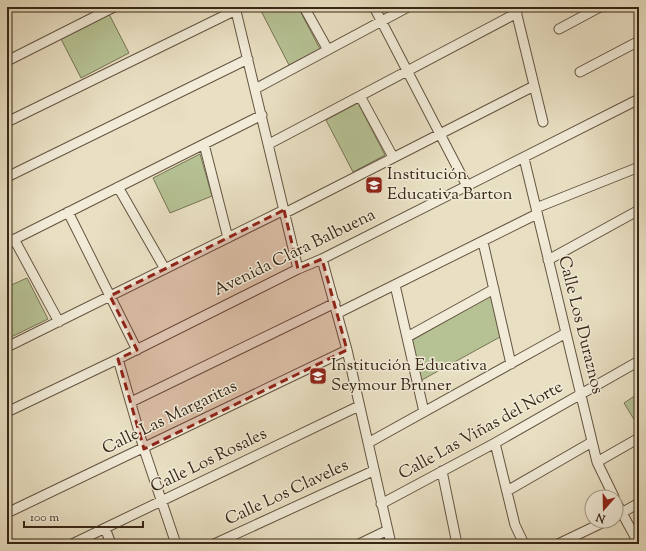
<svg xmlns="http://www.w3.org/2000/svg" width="646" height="551" font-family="'Sorts Mill Goudy',serif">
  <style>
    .green { fill: #b6c294; stroke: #777455 }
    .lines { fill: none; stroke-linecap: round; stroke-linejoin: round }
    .minor-casing { stroke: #645441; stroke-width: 11 }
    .minor { stroke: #f1ebd8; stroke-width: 9 }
    .marked { fill: #8f2418; fill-opacity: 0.2; stroke: #8f2418; stroke-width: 3; stroke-dasharray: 8 5; stroke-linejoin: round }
    .labels { text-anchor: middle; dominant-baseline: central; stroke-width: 3; stroke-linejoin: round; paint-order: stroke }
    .poi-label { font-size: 17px; fill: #382616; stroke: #f1ebd8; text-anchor: start }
    .street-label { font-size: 17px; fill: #382616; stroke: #f1ebd8 }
  </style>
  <rect width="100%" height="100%" fill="#e9e0c3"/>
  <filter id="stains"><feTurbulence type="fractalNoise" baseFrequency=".005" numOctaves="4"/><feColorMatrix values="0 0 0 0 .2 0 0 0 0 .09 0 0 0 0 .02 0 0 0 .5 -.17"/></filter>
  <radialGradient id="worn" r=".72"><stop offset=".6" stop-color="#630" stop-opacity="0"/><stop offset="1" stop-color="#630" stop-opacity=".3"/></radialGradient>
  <!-- green -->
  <path class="green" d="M259,7h39l22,42 -31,16z
    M109,14l20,39 -48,25 -20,-39z
    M358,103l27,52 -32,17 -27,-52z
    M200,154l12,42 -42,17 -17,-35z
    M27,278l21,41 -41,20v-52z
    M492,295l8,42 -80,44 -9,-40z
    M639,393v32l-1,1 -14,-23z"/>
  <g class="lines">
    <defs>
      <path id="minor" d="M235,7l63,262
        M304,7l24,43
        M374,7l93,179
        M515,7l28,115
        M559,29l41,-22
        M7,61l107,-54
        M580,72l59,-31
        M255,89l153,-82
        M360,96l33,61
        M7,122l229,-112
        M204,144l24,94
        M269,144l248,-131
        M524,158l73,304 17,35
        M7,177l241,-118
        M118,187l47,82
        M536,208l103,-41
        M68,212l69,138
        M285,213l249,-127
        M14,239l45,83
        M483,242l28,122
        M7,243l255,-128
        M322,259l25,91 44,194
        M548,260l91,-50
        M395,285l29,127
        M338,313l199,-99
        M407,337l87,-48
        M7,347l277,-137
        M118,359l26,90 32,95
        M131,402l204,-99
        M7,412l111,-53 180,-90 24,-10 317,-160
        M368,443l198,-110
        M495,443l20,82 9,19
        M597,462l42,-24
        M442,471l15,73
        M507,491l85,-49
        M616,502l23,42
        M381,504l114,-61 144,-82
        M7,513l340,-163
        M616,516l23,-13
        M105,528l6,16
        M72,544l287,-138
        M214,544l159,-73
        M359,544l29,-14
        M558,544l48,-23"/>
    </defs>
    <!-- minor casing -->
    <use href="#minor" class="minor-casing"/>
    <!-- minor -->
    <use href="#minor" class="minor"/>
  </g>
  <!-- marked area -->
  <path class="marked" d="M284,210l14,59 24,-10 25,91 -203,99 -26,-90 19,-9 -27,-54z"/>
  <!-- icons -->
  <defs>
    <symbol id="school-square" viewBox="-11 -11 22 22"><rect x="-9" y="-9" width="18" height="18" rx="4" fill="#8f2418" stroke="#f1ebd8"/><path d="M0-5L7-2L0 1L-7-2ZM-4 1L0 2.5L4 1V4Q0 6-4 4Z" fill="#fff"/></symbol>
  </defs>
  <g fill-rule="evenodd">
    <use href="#school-square" x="364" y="175" width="20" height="20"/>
    <use href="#school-square" x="308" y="366" width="20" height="20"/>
  </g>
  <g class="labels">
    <!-- poi labels -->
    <g class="poi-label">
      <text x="387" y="175">Institución<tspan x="387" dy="20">Educativa Barton</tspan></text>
      <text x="331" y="366">Institución Educativa<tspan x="331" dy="20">Seymour Bruner</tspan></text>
    </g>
    <!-- street labels -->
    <g class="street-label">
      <text transform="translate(295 253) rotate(-26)">Avenida Clara Balbuena</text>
      <text transform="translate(580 325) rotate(76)">Calle Los Duraznos</text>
      <text transform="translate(170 418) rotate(-26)">Calle Las Margaritas</text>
      <text transform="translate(481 431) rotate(-29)">Calle Las Viñas del Norte</text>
      <text transform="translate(209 461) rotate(-26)">Calle Los Rosales</text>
      <text transform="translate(287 493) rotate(-25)">Calle Los Claveles</text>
    </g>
  </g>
  <!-- margin -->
  <rect width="646" height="551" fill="none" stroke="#e9e0c3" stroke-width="24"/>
  <rect x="8" y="8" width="630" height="535" fill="none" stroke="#382616" stroke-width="2"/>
  <rect x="12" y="12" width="622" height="527" fill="none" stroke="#382616"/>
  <!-- north arrow -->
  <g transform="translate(604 509) rotate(200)"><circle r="19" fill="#f1ebd8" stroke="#a79c8a"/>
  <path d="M0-3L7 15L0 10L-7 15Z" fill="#8f2418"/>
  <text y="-6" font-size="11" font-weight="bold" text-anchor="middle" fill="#382616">N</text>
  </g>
  <!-- scale -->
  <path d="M24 521v6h119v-6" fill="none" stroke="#382616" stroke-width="2"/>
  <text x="30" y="521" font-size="12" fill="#382616" stroke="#f1ebd8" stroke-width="3" paint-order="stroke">100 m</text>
  <rect width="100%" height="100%" filter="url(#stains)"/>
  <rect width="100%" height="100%" fill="url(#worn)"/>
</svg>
